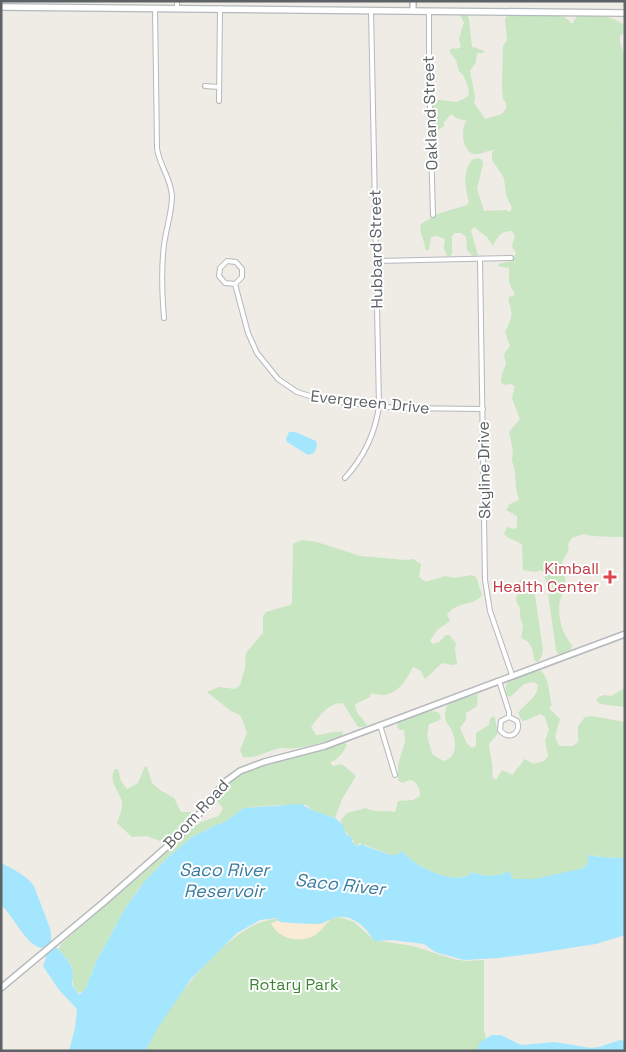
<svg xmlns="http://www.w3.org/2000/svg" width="626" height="1052" font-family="'Space Grotesk',sans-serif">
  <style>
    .green { fill: #c7e6c1 }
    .sand { fill: #faebd4 }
    .water { fill: #a5e6ff }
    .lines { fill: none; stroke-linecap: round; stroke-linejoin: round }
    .minor-casing { stroke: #b5b8bc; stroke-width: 6 }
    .tertiary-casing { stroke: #b5b8bc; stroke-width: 8 }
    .secondary-casing { stroke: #b3b9bc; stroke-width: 8 }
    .minor { stroke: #fff; stroke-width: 4 }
    .tertiary { stroke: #fff; stroke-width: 5 }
    .secondary { stroke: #fff; stroke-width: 5.5 }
    .health-dot { fill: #e0444e; stroke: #fff; stroke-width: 2 }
    .labels { text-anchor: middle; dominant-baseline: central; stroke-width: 4; stroke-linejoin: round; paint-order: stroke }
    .street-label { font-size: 16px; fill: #5c6265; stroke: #fff }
    .health-label { font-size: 16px; fill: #be3a42; stroke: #fff; text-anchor: end }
    .park-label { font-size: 16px; fill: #3e8435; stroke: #fff }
    .water-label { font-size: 18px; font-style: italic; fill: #3b7da0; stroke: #fff }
  </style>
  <rect width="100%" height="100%" fill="#efebe5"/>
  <!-- green -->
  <path class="green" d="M459,14l8,1 2,4 3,28 13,4 -3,2h-5l-1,9 -6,9 5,25 -1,7 11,16 17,-5c5,-5 6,-10 1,-15l-1,-12 1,-40 4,-7 -2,-21 3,-4 52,1 5,1 7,7 6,-9c17,0 34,0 46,10l-1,9 -3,2v7l5,13v61l-2,6 2,3v411c-9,0 -35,0 -41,-3l-12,4 -4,6c2,7 -2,12 -6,17 2,8 4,19 3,28 -1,4 -4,7 -5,11 -3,16 2,34 12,45l-1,4 -8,5h-5l-2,-3 -9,-66 -3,-12 -4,-3 -4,2 -13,-2 -1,-25c-6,-6 -12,-4 -18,-11l3,-7 7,2 3,-2v-11l-11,-6 4,-6 9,-4 -3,-12 -1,-17 -3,-11 1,-9 -4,-19 11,-13 -8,-21 3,-12 -5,-2 -6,1 -3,-3 1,-8 4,-10 -2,-10 6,-8 -5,-14c3,-7 8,-14 6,-22 -1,-6 -3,-7 -2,-13l6,-2 -6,-13v-14l-11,-2v-2l14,-3 4,-8 -4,-7 3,-11 -4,-4c-10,0 -14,6 -18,15l-6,-9 -13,-10 -3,4 7,24 -5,1 -6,-6 -1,-13 -5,-4h-6l-3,3v18l-3,3 -2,-1 -3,-8 1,-9 -9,-3 -5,1 -2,13h-4c1,-9 -7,-16 -4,-26l16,-10 30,-9 2,-3c-4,-15 -7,-30 4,-43l5,-1 4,2 1,4 -6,25 7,22 22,-1 4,2 2,-4 -6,-13 -2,-17 -12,-18v-6l2,-4c-7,0 -12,5 -19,4 -13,-1 -15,-26 -8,-33l-11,-3 -5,-4 -7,8v4l-6,4 -4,-1 -1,-23 1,-4 5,-2 18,2 10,-5 2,-3 -1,-8 -5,-11 -4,-4 -3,-11 -7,-9 3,-3 4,1 5,-2 -2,-8 5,-17z
    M302,540l15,2 43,14 45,4 8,-1 8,5 -2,13 7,5 19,-6 10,2 16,-3 5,2 6,18c-9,12 -24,5 -35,20l3,6 -13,9 -7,11 3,3 6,-2 7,-7h3l7,8 -1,6 2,15 -6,1 -9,-2 -17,16 -5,-9 -7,-3c-6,11 -15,28 -30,28 -3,0 -8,-1 -12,-2l-1,4 -15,7c0,10 7,13 12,21l-4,2h-5l-15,-24c-16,0 -23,13 -32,24l5,8c10,0 19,-5 27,-3v3c-15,6 -31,11 -46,13 -5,1 -11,0 -16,0 -13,2 -24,11 -38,9l-3,-7 7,-17 -4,-12 -3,-6 -9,-4 -24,-19 12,-5 16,2 5,-4 5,-17 1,-15 17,-20v-17l3,-4 24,-7 2,-2 1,-59z
    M521,579l5,1 8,8 9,62 -2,8 -3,4 -3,-1c-3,-11 -2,-19 -14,-23l2,-12 -3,-9v-9l-4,-7 2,-18z
    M540,670c10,8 8,23 12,35l-3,3 11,11 -5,18 4,9h14l5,-4v-16l7,-9 7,-1 33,6v136l-25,-1 -6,-2 -10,13 -9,3 -40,8h-22l-4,-8c-11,6 -24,6 -37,1 -11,13 -40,1 -53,-7 -5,-3 -11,-8 -16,-13l-6,3h-6l-31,-12 -4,3 -3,-2v-4l-10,-11 -2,-9 6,-7 19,-5c7,5 20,2 29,4l3,-11 15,-1 7,-4c0,-7 -2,-13 -9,-16l-9,3 -4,-3v-15l7,-23 -1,-12h-4l-3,-3 1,-5 31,-12 10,3 2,5 -3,3 -9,3 -2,11 5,19 11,7c14,-3 14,-18 9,-30 -1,-3 -5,-7 -6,-10 -2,-6 0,-15 3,-19l29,-8 -1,12 -11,7v7l-6,8 7,16 5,4 4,-2v-13l13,-8 1,-6 3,-3 2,2c3,18 6,12 -6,26 1,12 5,21 3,33l4,3 6,-10 11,5c3,-7 8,-9 11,-16l10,5 10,-3 4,-5 -3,-15 4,-11 -4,-13 -5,-3 -13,6 -5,1 -4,-8c7,-10 19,-14 20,-28l-4,-3 -10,2 -14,13 -4,-2c0,-1 0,-8 0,-9 3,-10 24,-15 34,-16z
    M625,688v19l-25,-3 -3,-3v-3l7,-3 7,1z
    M344,742l3,3c-4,7 -8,14 -16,17v2l2,2 9,-2 14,12 -14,23 -7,19 -21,-7 -8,-6h-29l-33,3 -21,15 -5,1 -26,13 -24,20 -23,24 -10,13 -20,33 -19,35 -10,26 -2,3 -7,2c-7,-11 -2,-17 -6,-28 -3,-7 -8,-10 -13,-15l4,-7 132,-116 7,-5 18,-6 4,-8 -7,-8 1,-4 17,-19 11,-5z
    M145,766l2,1 5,16 8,7 14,8 7,14h10l1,1 -18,23 -14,5 -13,-5 -15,1 -15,-14c2,-6 6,-14 5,-20 -2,-13 -15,-21 -7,-34h3l3,12 6,8 11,-6z
    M339,917l15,5 20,18 39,6 40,13 13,2 18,-1v71l6,20h-345c19,-41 72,-111 114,-128 23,-9 49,-5 73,-4z"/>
  <!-- sand -->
  <path class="sand" d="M330,918v2c-5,5 -11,14 -18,17 -15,6 -35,1 -41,-14l9,-3z"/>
  <!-- water -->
  <path class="water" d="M289,432h6l21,9 1,5 -3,7 -6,2 -21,-13 -1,-4z
    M301,804l13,7 21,7 7,6 4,10 6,4v4l4,4 7,-2 2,2 26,9h6l4,-4c6,4 12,11 19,15 13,7 41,19 52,6 13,5 26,5 37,-1l4,8h22l49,-11 5,-6 -2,-3 2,-4 11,2 25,1v77l-29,9 -58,9 -40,5 -34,2 -29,-8 -11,-8 -32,-4 -18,1c-7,-13 -20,-26 -37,-24 -6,1 -11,6 -18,7 -12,0 -26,-1 -39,-2l-3,-4 -17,2 -23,13 -46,46 -32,47 -14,25h-76l6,-23 2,-19 -18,-19 -16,-24 3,-8 -4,-10c-16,-2 -28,-32 -41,-43v-42c12,6 25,12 33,23l17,45v10c11,15 26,21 21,43l5,9 3,1 6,-6 10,-26 30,-55 19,-26 23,-24 24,-20 26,-13 5,-1 21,-15z
    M492,1035h9l20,10 34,-3 36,6 8,-1 21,-7 5,1v10h-148l3,-9z"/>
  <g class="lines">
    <defs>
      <path id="minor" d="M155,8l2,140c2,17 14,30 15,48 0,16 -6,33 -8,49 -3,24 -2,49 0,73
        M177,8v-7
        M429,11v62l4,142
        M205,86l14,1
        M219,101l1,-93
        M480,260l5,320 5,31 22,64
        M377,261l134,-3
        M235,284l-10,-1 -6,-7 1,-8 7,-7 9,1 6,7v8l-7,7 13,49 9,20 21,26 19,13 26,8 73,8 87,1
        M345,478c19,-21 30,-43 34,-72l-8,-396
        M499,681l10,31v5l-8,4 -1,9c8,11 22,4 17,-9l-8,-4
        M380,725l15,50"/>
      <path id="tertiary" d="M413,1v9
        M1,988l103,-86 74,-65 14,-14 33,-41 15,-11 24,-9 61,-16 300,-112"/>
      <path id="secondary" d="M1,7l624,6"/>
    </defs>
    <!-- minor casing -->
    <use href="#minor" class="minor-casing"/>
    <!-- tertiary casing -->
    <use href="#tertiary" class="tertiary-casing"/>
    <!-- secondary casing -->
    <use href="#secondary" class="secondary-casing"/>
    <!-- minor -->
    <use href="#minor" class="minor"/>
    <!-- tertiary -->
    <use href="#tertiary" class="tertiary"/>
    <!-- secondary -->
    <use href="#secondary" class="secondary"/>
  </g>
  <!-- markers -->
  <path class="health-dot" d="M607.5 569.5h5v5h5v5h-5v5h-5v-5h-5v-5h5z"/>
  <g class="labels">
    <!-- street labels -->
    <g class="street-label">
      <text transform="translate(430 113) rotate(-92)">Oakland Street</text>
      <text transform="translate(376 249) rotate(-91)">Hubbard Street</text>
      <text transform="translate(370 402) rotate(6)">Evergreen Drive</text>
      <text transform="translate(484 470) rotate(-91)">Skyline Drive</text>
      <text transform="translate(196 814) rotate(-47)">Boom Road</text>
    </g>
    <!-- health labels -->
    <g class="health-label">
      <text x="599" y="568">Kimball<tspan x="599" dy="18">Health Center</tspan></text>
    </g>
    <!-- park labels -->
    <g class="park-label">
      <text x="294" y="984">Rotary Park</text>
    </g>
    <!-- water labels -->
    <g class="water-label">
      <text x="224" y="869">Saco River<tspan x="224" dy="21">Reservoir</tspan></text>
      <text transform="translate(340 884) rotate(6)">Saco River</text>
    </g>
  </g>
  <!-- border -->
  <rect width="626" height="1052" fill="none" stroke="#5c6265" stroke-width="5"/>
</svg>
